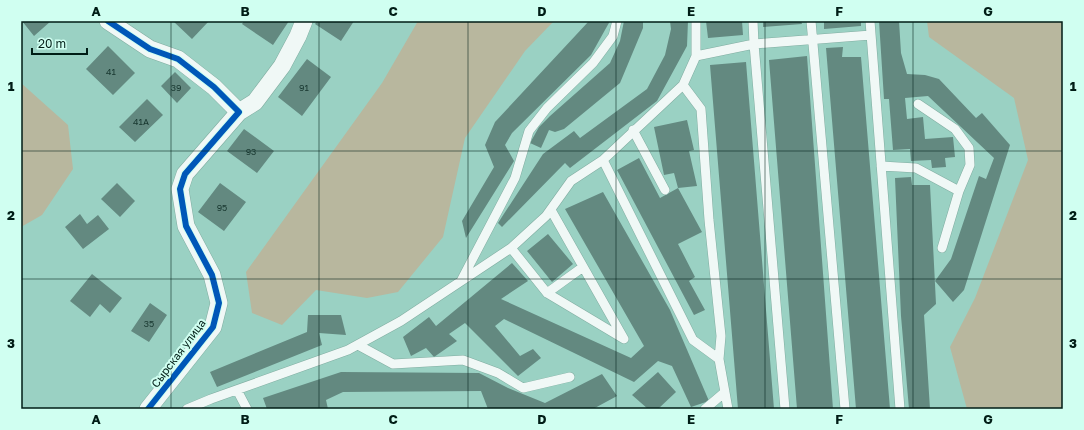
<svg xmlns="http://www.w3.org/2000/svg" width="1084" height="430" font-family="'Golos Text',sans-serif">
  <style>
    .green { fill: #b8b79e }
    .building { fill: #638980 }
    .lines { fill: none; stroke-linecap: round; stroke-linejoin: round }
    .lane-casing { stroke: #80ada1; stroke-width: 10 }
    .street-casing { stroke: #80ada1; stroke-width: 18 }
    .lane { stroke: #f0f8f6; stroke-width: 9 }
    .street { stroke: #f0f8f6; stroke-width: 17 }
    .cycleway-casing { stroke: #d0fff1; stroke-width: 8 }
    .cycleway { stroke: #0057b8; stroke-width: 6 }
    .grid { fill: none; stroke: #001d16; stroke-width: 1; stroke-opacity: 0.55 }
    .labels { text-anchor: middle; dominant-baseline: central; stroke-width: 4; stroke-linejoin: round; paint-order: stroke }
    .number-label { font-size: 9px; fill: #193830 }
    .street-label { font-size: 11px; fill: #001d16; stroke: #d0fff1 }
    .neatline { fill: none; stroke: #001d16; stroke-width: 1.5 }
    .grid-label { font-size: 13px; text-anchor: middle; font-weight: bold; fill: #001d16 }
  </style>
  <rect width="100%" height="100%" fill="#9ad1c3"/>
  <!-- green -->
  <path class="green" d="M418,21h136l-29,30 -60,87 -22,99 -45,55 -31,6 -51,-8 -34,35 -30,-12 -6,-41 136,-189z
    M927,21h136v388h-96l-17,-62 25,-49 53,-138 -14,-62 -85,-61z
    M21,83l47,42 5,44 -31,46 -21,12z
    M350,407l123,1 1,1h-125z"/>
  <!-- building -->
  <path class="building" d="M22,21h29l-17,15z
    M173,21h36l-17,18z
    M244,21h45l-16,24 -31,-21z
    M317,21h37l-13,20 -26,-17z
    M589,21h21l-19,34 -79,78 -7,12 9,16 -48,77 -4,-17 32,-54 -9,-22 10,-23z
    M624,21h19v7l-23,55 -56,46 -9,3 -6,-2 -8,18 -11,-5 9,-16 11,-11 60,-53 10,-22z
    M670,21h18l-1,25 -30,55 -87,67 -5,-5 -63,64 -4,-4 45,-69 31,-23 6,7 67,-49 18,-34 6,-26z
    M706,21h36l1,14 -35,3z
    M763,21h38l1,3 -39,3z
    M824,21h37v5l-37,3z
    M879,21h20l2,32 6,21 18,1 14,4 37,39 6,-5 28,32 -46,145 -11,12 -18,-21 16,-22 28,-83 7,3 8,-21 -66,-62 -23,2 2,21 16,-2 2,22 28,-2 2,20 -10,1 1,9 -14,1 -1,-8 -20,1 -1,-12 -17,1 -4,-51h-5z
    M108,46l27,27 -22,22 -27,-26z
    M843,47l-1,10h19l29,352h-34l-30,-361z
    M807,56l26,353h-36l-28,-349z
    M307,59l24,18 -29,39 -24,-19z
    M746,62l28,347h-36l-28,-344z
    M175,72l16,16 -14,15 -16,-17z
    M147,99l16,16 -28,27 -16,-15z
    M687,120l7,30 -5,1 8,35 -19,2 24,44 -24,12 17,33 -6,4 16,29 -11,5 -77,-145 22,-12 21,40 18,-10 -4,-15 -10,2 -10,-48z
    M244,129l30,22 -17,22 -30,-22z
    M911,177l1,8h18l6,119 -12,11 6,94h-21l-8,-93 -6,-138z
    M117,183l18,18 -15,16 -19,-18z
    M220,183l26,19 -22,29 -26,-19z
    M603,192l67,118 39,91 -18,6 -19,-41 -14,-5 -24,21 -130,-63 -9,7 25,30 13,-7 8,9 -23,18 -53,-53 -16,11 8,7 -23,16 -8,-9 -15,8 -8,-19 26,-20 7,9 76,-63 16,18 -27,18 130,59 13,-12 -79,-137z
    M80,214l7,10 11,-9 11,14 -26,20 -18,-22z
    M548,234l25,30 -21,18 -25,-31z
    M92,274l30,24 -12,15 -10,-9 -10,13 -20,-16z
    M150,303l17,12 -18,27 -18,-11z
    M308,315h33l5,20 -27,-2 3,12 -105,42 -7,-15 97,-40z
    M341,372l138,1 29,15 37,15 57,-29 15,22 -24,13h-105l-7,-18 -138,1 -17,8 2,9h-61l-4,-11z
    M658,372l18,20 -18,17h-10l-16,-14z"/>
  <g class="lines">
    <defs>
      <path id="lane" d="M753,21l1,23 117,-9
        M811,21l34,388
        M870,21l30,388
        M696,56l58,-12 31,365
        M683,85l18,24 8,111 12,116 -2,23 9,50
        M918,104l37,25 14,19 1,17 -11,26 -17,57
        M633,130l32,60
        M603,160l90,180 26,19
        M881,166l35,2 43,23
        M511,248l36,45 77,46 -73,-129
        M461,281l54,-103 14,-47 18,-23 46,-45 20,-27 4,-15
        M547,293l36,-26
        M358,345l35,19 70,-4 35,13 25,15 47,-11
        M237,390l10,19
        M187,409l24,-10 137,-49 53,-29 110,-73 35,-32 25,-35 32,-21 80,-75 13,-29v-35
        M705,409l20,-17"/>
      <path id="street" d="M108,21l42,28 28,10 36,28 25,25 -54,62 -5,15 6,37 26,49 7,28 -6,24 -65,82
        M239,112l16,-10 27,-36 16,-30 6,-15"/>
    </defs>
    <!-- lane casing -->
    <use href="#lane" class="lane-casing"/>
    <!-- street casing -->
    <use href="#street" class="street-casing"/>
    <!-- lane -->
    <use href="#lane" class="lane"/>
    <!-- street -->
    <use href="#street" class="street"/>
    <defs>
      <path id="cycleway" d="M108,21l42,28 28,10 36,28 25,25 -54,62 -5,15 6,37 26,49 7,28 -6,24 -65,82"/>
    </defs>
    <!-- cycleway casing -->
    <use href="#cycleway" class="cycleway-casing"/>
    <!-- cycleway -->
    <use href="#cycleway" class="cycleway"/>
  </g>
  <!-- grid -->
  <path class="grid" d="M171,21v388M319,21v388M468,21v388M616,21v388M765,21v388M913,21v388M21,151h1042M21,279h1042"/>
  <g class="labels">
    <!-- number labels -->
    <g class="number-label">
      <text x="111" y="71">41</text>
      <text x="176" y="87">39</text>
      <text x="304" y="87">91</text>
      <text x="141" y="121">41А</text>
      <text x="251" y="151">93</text>
      <text x="222" y="207">95</text>
      <text x="149" y="323">35</text>
    </g>
    <!-- street labels -->
    <g class="street-label">
      <text transform="translate(178 353) rotate(-53)">Сырская улица</text>
    </g>
  </g>
  <!-- border -->
  <rect width="1084" height="430" fill="none" stroke="#d0fff1" stroke-width="44"/>
  <!-- scale -->
  <path d="M32 48v6h55v-6" fill="none" stroke="#001d16" stroke-width="2"/>
  <text x="38" y="48" font-size="12" fill="#001d16" stroke="#d0fff1" stroke-width="3" paint-order="stroke">20 m</text>
  <rect x="22" y="22" width="1040" height="386" class="neatline"/>
  <g class="grid-label">
    <text x="96" y="16">A</text>
    <text x="245" y="16">B</text>
    <text x="393" y="16">C</text>
    <text x="542" y="16">D</text>
    <text x="691" y="16">E</text>
    <text x="839" y="16">F</text>
    <text x="988" y="16">G</text>
    <text x="11" y="91">1</text>
    <text x="1073" y="91">1</text>
    <text x="11" y="220">2</text>
    <text x="1073" y="220">2</text>
    <text x="11" y="348">3</text>
    <text x="1073" y="348">3</text>
    <text x="96" y="424">A</text>
    <text x="245" y="424">B</text>
    <text x="393" y="424">C</text>
    <text x="542" y="424">D</text>
    <text x="691" y="424">E</text>
    <text x="839" y="424">F</text>
    <text x="988" y="424">G</text>
  </g>
</svg>
